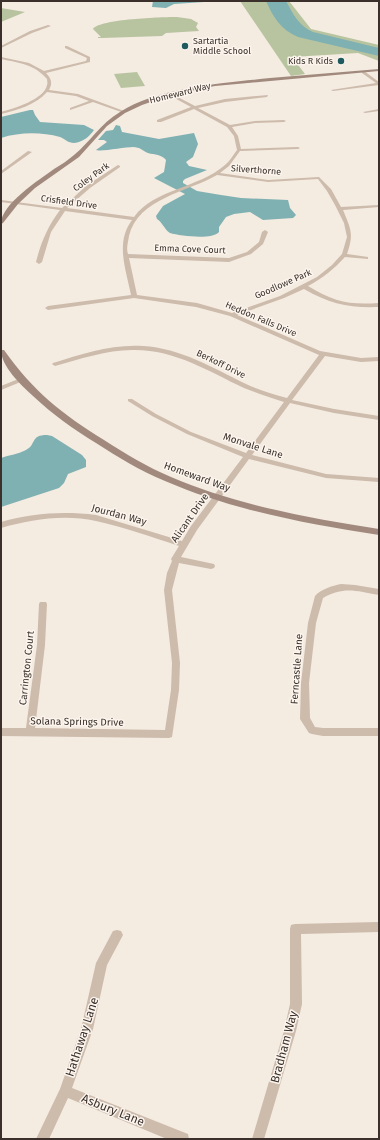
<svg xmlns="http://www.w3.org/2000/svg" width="380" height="1140" font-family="'Fira Sans',sans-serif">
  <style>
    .green { fill: #b8c4a0 }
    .water { fill: #7fb0b2 }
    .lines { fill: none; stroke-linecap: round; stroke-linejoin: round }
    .street { fill: #cdbbac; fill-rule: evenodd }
    .secondary { fill: #a18a7d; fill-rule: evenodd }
    .poi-dot { fill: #1f5a5e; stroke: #fbf5ee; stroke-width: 1.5 }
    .labels { text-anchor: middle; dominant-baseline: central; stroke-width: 3; stroke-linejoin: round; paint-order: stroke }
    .far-poi-label { font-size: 9px; fill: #3b302b; stroke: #fbf5ee; text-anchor: start }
    .far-street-label { font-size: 9px; fill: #3b302b; stroke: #fbf5ee }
    .street-label { font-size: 10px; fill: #3b302b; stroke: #fbf5ee }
    .near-street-label { font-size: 12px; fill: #3b302b; stroke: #fbf5ee }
  </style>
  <rect width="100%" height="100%" fill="#f4ebe1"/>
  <!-- green -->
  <path class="green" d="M240,1h49l22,28 68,16v16l-21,-8 -66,4 13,17 -14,2z
    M1,8l24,4 -24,10z
    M177,17l14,2 7,4 -2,4 3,4 -33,2 -4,3 -60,2h-4v-1h3l-8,-8c6,-10 70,-12 84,-12z
    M137,72l8,14 -24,2 -7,-14z"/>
  <!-- water -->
  <path class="water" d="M153,1h50l1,1 -30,2 -8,4 -14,-1z
    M266,1h20c7,13 13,25 27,31l66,16v8l-81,-19c-17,-7 -25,-20 -32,-36z
    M30,110h3l2,5 5,7 44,3 10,5c-5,7 -11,12 -20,13 -6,0 -9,-4 -14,-6 -19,-5 -40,-5 -59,1v-21z
    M116,125l4,1 2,6 37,7 35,-6 4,11 -5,13 -7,5 3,4 18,4 -22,9 -2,2v2l14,8 24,4 20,3 47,2 2,8 6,7 -3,3 -30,2 -13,-8 -16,2 -8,3 -7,10v5c-7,8 -38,4 -49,1 -6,-4 -7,-10 -13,-14l-1,-3 7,-10 22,-12 -31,-16 10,-6 2,-12c-5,-6 -11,-5 -18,-7 -5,-2 -8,-6 -15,-6 -8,0 -32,5 -37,3l11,-8 -3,-2h-6l8,-9 7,-1z
    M47,435l5,1 30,19 4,5v7l-18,7 -4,9 -5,5 -58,19v-49c8,-3 18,-4 25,-8 11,-6 4,-15 21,-15z"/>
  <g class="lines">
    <!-- street -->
    <path class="street" d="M48,25l3,1 -19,7 -31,15v-2l29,-15z
      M65,46h2l23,11v5l-44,11c5,5 7,10 3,17l29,4 46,17v2l-31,-11 -23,8v-2l19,-7 -13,-5 -29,-4c-11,13 -30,18 -46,22v-2c12,-3 44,-13 46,-27 1,-2 0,-4 0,-6 -13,-15 -27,-16 -46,-20v-2l28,6 15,8 42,-10 1,-3 -22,-10z
      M362,71h2l15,11v3l-46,6 -2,-1 45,-7 -14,-10z
      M170,93l25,13 30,-7 43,-4 -1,2 -42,5 -27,6 32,17 25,-4 29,-1 2,1 -2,1 -29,1 -23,4 6,9 3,13 57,-2 2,1 -2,1 -58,2 -11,15 -9,7 48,7 51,-3 12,12 10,18 38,-2v2l-36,3c8,20 11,23 4,44l21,3v2l-23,-2c-11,12 -22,21 -37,29 26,16 41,19 71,17v4c-30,1 -49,-3 -75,-18l-20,9 -47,17 83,36 41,7 18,-1v4l-18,1 -36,-6 -33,44 42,9 45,7v4l-45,-7 -44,-10 -38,52 74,19 53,4v4l-53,-4 -77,-19 -52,71 -16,27 33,7 1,2 -1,2 -3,1 -32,-6 -7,27 8,73 -1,27 -7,47 -3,1 -168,-2v-8h25l11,-83 2,-41 1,-2h6l1,2 -2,41 -10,83 130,2 6,-40 1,-27 -8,-73 3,-17 5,-12 -1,-2 8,-13c-27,-9 -55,-19 -83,-25 -31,-7 -65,-2 -95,7v-6c32,-9 62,-11 95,-7l86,26 9,-15 52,-69 -56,-23 -35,-18 -24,-15v-2h4l24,15 35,18 55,21 38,-51c-14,-4 -27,-9 -40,-14 -36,-17 -70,-39 -112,-38 -26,0 -51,9 -77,16l-3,-2 1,-1c29,-9 59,-19 90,-17 37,2 70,22 103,38 13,6 27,10 41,14l32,-43 -89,-39 -34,-9 -62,-9 -86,12 -3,-2 3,-2 83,-11c-5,-26 -16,-52 1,-75l-67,-9 -14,21 -9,30 -3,2 -3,-2c5,-20 12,-36 24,-52l-59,-8v-2l61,8 24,-22 32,-21 2,1v1l-30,21 -23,20 67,9c20,-28 65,-29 91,-52 5,-4 8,-10 12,-15l-3,-14 -7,-9 -33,-18 -33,13h-4v-2l34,-13 -22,-12zM217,175l51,7 50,-3 9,12 8,14 9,18 3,14 -5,17 -10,11 -15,12 -37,19 -48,17 -35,-10 -60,-8 -8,-37 100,4 22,-8 12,-10 5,-12 -3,-2 -3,2 -3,10 -12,10 -18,6 -101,-4c-2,-6 0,-11 1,-18 9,-38 59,-44 88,-61z
      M379,109v2l-14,2 -2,-1z
      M28,151l4,1 -31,22v-3z
      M21,378l3,2 -1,1 -22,9v-4z
      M341,584l14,1 24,4v6c-22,-4 -36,-9 -56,3l-7,25 -7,60 1,35 5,9 8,1h56v8h-56l-11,-2 -3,-1 -9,-14 1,-36 7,-60 7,-27c6,-7 17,-10 26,-12z
      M379,922v10l-78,2 1,70 -6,27 -32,108h-12l32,-108 6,-27v-75l1,-4 4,-1z
      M117,930l4,1 2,4 -16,30 -14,64 -21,59 116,46 1,5h-22l-99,-41 -19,41h-13l24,-50 21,-60 15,-66 17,-32z"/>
    <!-- secondary -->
    <path class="secondary" d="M379,69v2l-164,15 -44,9 -29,10 -17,8 -18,13 -28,31 -44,31 -17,16 -15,19 -2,1c0,-20 38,-44 53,-55 7,-4 14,-9 20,-14 17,-14 26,-31 46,-43 39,-25 105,-29 150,-34 36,-3 73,-6 109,-9z
      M1,350h3c28,40 59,65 100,90 22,14 43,27 67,37 65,28 138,41 208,52v6c-72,-11 -147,-25 -214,-54 -25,-10 -47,-24 -69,-38 -23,-14 -44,-29 -63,-47 -12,-11 -32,-30 -32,-46z"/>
  </g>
  <!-- markers -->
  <g class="poi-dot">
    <circle cx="185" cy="46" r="4"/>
    <circle cx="341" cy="61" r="4"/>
  </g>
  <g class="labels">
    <!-- far-poi labels -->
    <g class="far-poi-label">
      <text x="193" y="41">Sartartia<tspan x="193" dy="10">Middle School</tspan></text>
      <text x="333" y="61" text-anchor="end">Kids R Kids</text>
    </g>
    <!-- far-street labels -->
    <g class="far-street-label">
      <text transform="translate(180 93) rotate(-14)">Homeward Way</text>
      <text transform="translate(256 170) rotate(4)">Silverthorne</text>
      <text transform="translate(91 177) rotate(-36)">Coley Park</text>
      <text transform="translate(69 202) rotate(8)">Crisfield Drive</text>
      <text transform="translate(190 249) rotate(2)">Emma Cove Court</text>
      <text transform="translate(283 284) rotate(-24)">Goodlowe Park</text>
      <text transform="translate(261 319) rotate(23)">Heddon Falls Drive</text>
      <text transform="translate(221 364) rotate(26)">Berkoff Drive</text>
    </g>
    <!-- street labels -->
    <g class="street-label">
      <text transform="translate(253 446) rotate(18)">Monvale Lane</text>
      <text transform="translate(197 477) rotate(20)">Homeward Way</text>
      <text transform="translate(119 515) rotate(15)">Jourdan Way</text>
      <text transform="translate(190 518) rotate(-55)">Alicant Drive</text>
      <text transform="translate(27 668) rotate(-84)">Carrington Court</text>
      <text transform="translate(297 669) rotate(-86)">Ferncastle Lane</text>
      <text transform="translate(77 722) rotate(1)">Solana Springs Drive</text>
    </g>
    <!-- near-street labels -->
    <g class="near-street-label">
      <text transform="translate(82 1037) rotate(-72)">Hathaway Lane</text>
      <text transform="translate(284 1047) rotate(-75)">Bradham Way</text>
      <text transform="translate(113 1110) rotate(22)">Asbury Lane</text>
    </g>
  </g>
  <!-- border -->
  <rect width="380" height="1140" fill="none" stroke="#3b302b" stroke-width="4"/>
</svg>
